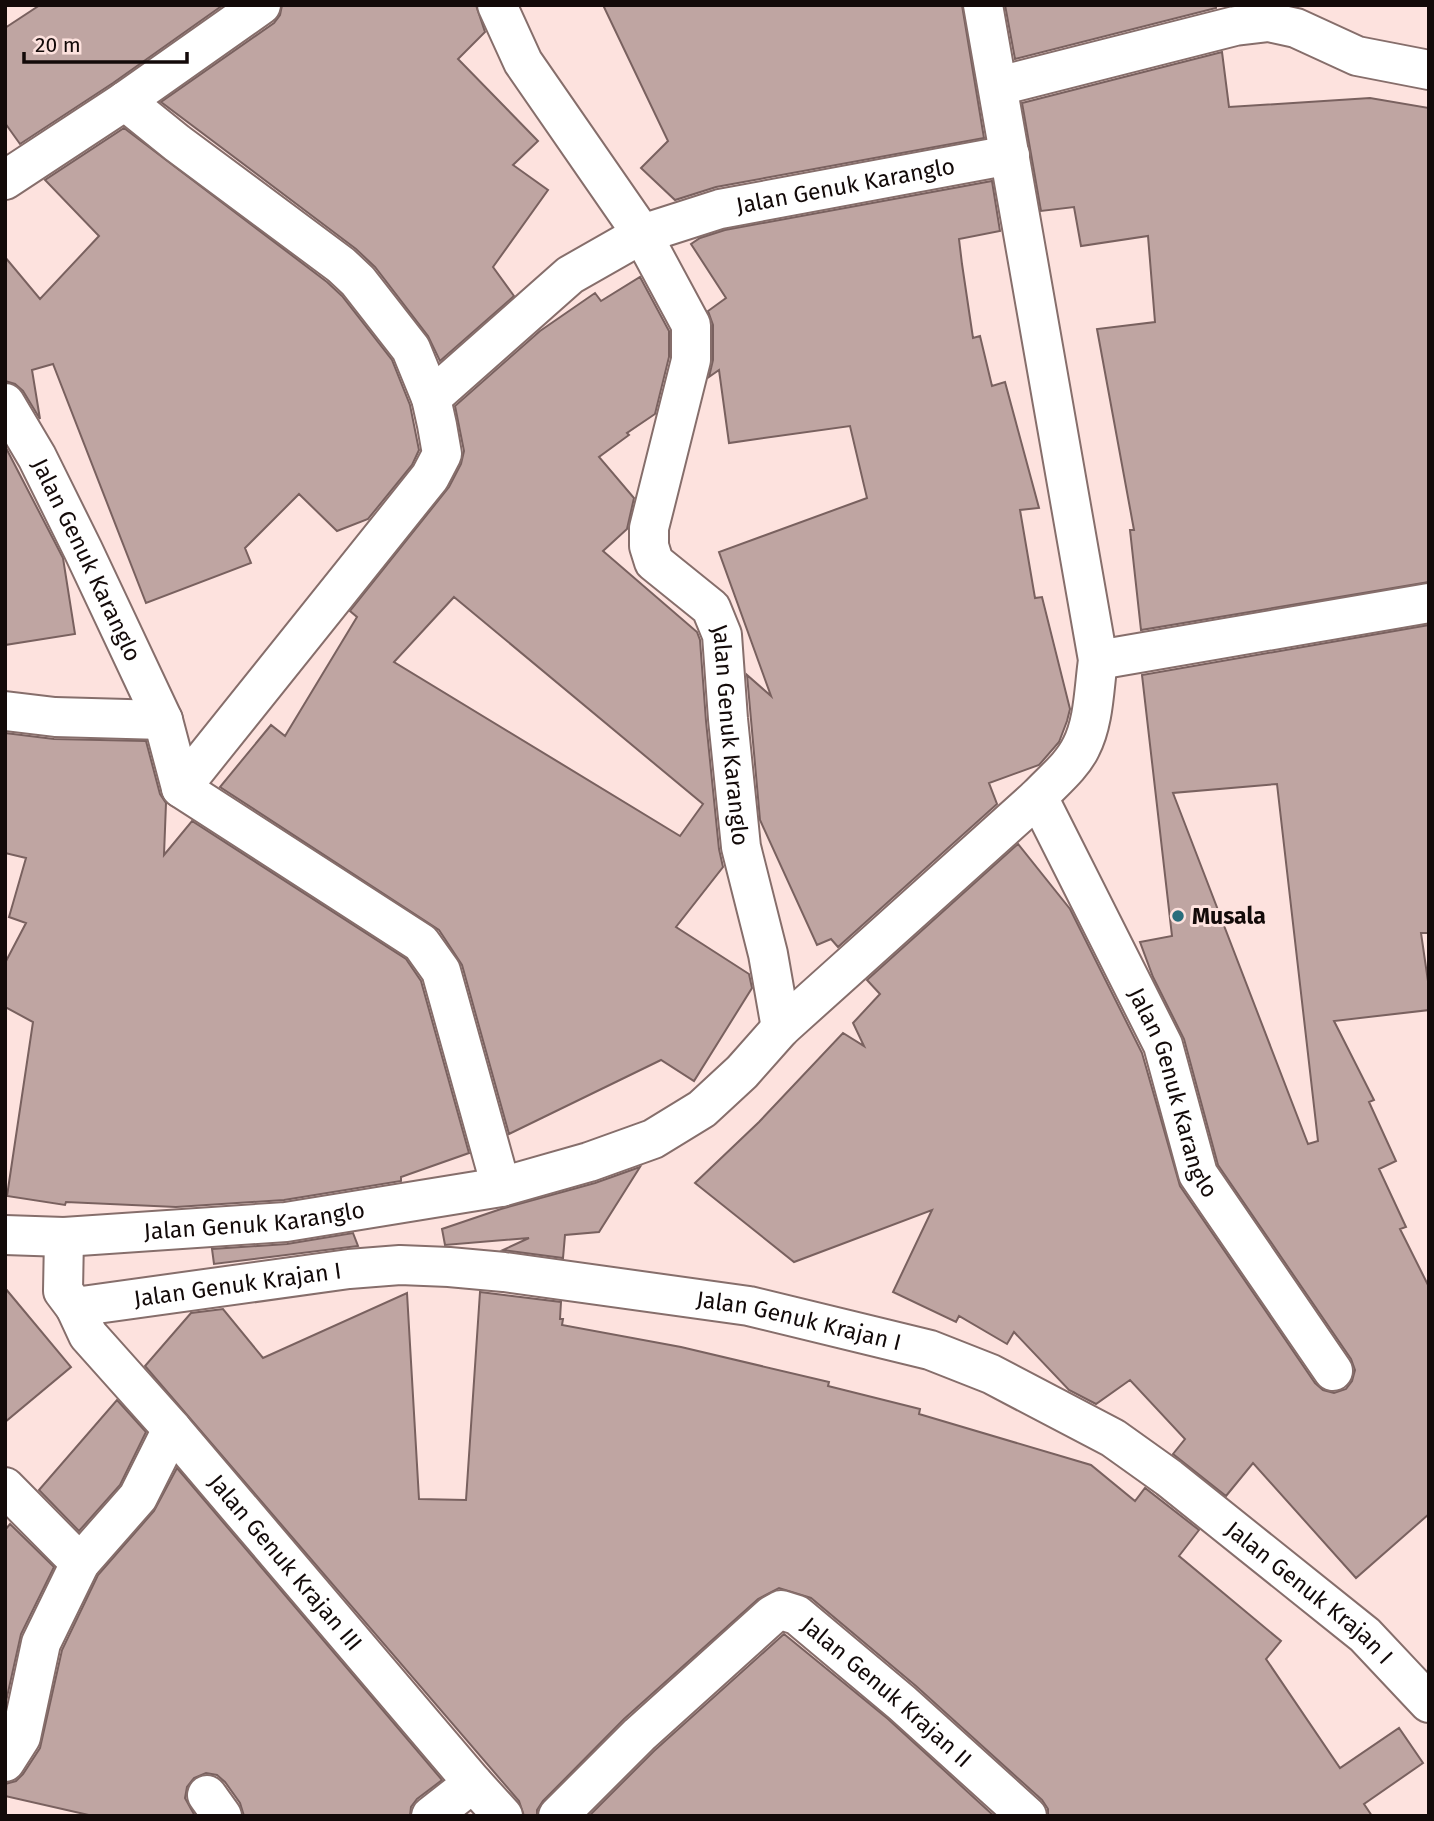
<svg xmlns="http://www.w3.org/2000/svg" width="1434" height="1821" font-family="'Fira Sans',sans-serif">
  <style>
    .building { fill: #bfa5a2; stroke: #79615f; stroke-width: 2; fill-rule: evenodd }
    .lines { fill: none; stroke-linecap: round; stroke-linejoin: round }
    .street-casing { stroke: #866e6b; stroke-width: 42 }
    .street { stroke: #fff; stroke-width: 38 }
    .poi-dot { fill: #286d7c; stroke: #fde2de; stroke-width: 2.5 }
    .labels { text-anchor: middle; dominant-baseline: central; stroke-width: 6; stroke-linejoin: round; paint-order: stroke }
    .street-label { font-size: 23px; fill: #130a09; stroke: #fde2de }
    .poi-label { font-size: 23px; font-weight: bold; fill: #130a09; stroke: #fde2de; text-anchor: start }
  </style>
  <rect width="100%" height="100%" fill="#fde2de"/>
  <!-- building -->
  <path class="building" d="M40,5h183l-110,78 -93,61 -15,-21v-95z
    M282,5h194l9,27 -27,27 80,82 -25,24 35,25 -55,77 21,29 -74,65 -12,-25 -53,-69 -19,-18 -195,-147 113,-79 6,-8z
    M603,5h359l22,133 -268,49 -41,13 -34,-32 27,-27z
    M1005,5h211v3l-201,51z
    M1222,52l7,55 141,-9 59,10v474l-288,48 -11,-100h4l-37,-201 58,-7 -7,-86 -67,10 -7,-39 -33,4 -19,-108z
    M124,128l203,154 15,14 50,64 18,45 9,45 -7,15 -44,54 -31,12 -38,-37 -54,54 6,15 -105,40 -93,-239 -21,6 8,49 -17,-28 -8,-7 -10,-3v-124l35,42 59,-63 -54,-56z
    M992,181l8,50 -41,8 3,25 11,74 7,-2 12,50 13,-4 34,126 -19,2 15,88 7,-1 28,112 -3,12 -8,21 -20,23 -50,18 8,21 -159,143 -7,-8 -14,6 -57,-125 -13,-145 24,21 -52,-144 148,-54 -17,-72 -121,17 -10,-73 -10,7 4,-17v-35l-5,-14 18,-13 -35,-54 9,-6 25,-8z
    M640,277l29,54v26l-14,57 -28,19 2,2 -30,22 35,41 -7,31 -24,22 94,81 3,8 6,81 13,128 4,18 -47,60 73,47 3,14 -58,93 -33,-21 -152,74 -47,-169 -23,-35 -219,-143 51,-62 14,11 72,-119 -7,-6 99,-124 12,-23 3,-13 -9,-45 85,-75 55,-38 6,8zM454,597l249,207 -23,32 -286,-174z
    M5,446l58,112 12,76 -70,11z
    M1429,625v308h-8l8,55v22l-95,11 40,79 -5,2 27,59 -17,8 27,58 -6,2 29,58v227l-73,64 -103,-115 -27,33 -53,-42 12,-15 -55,-59 -34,24 -27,-14 -55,-58 -7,12 -48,-28 -3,6 -63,-30 39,-82 -138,52 -99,-79 64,-61 84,-89 21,13 -11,-23 27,-29 -13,-14 151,-136 52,65 72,144 38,133 135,197 8,7 11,3 12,-4 6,-8 3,-11 -4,-11 -133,-194 -34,-126 -31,-62 -13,-35 32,-6 -30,-261zM1277,784l41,357 -10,3 -135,-351z
    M5,733l49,6 92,2 14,53 6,9 -2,52 28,-34 214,138 15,22 48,172 -68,24v4l-117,19 -108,7 -110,-5 -1,3 -58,-9 26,-174 -28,-15v-44l21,-40 -17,-6 17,-59 -21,-5z
    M640,1167l-41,65 -34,3 -2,23 -60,-8 26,-12 -84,7 -3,-16 59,-20 94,-26z
    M353,1233l5,13 -144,18 -2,-15 75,-5z
    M5,1288l66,79 -66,55z
    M480,1292l81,10 -1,17h3l-1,6 119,22 148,35 -1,4 92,23 -1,5 172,51 44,36 10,-13 54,42 -20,26 102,85 -15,18 74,109 59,-40 24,35 -59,41 8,12h-324v-7l-6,-9 -126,-114 -105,-88 -32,-10 -21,11 -134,120 -81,82 -6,9v6h-13l-5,-15 -374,-435 46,-53 32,-4 40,49 144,-65 12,206 47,1z
    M117,1400l29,32 -26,53 -41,46 -40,-41z
    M177,1468l265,312 -25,19 -6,8 -1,9h-166l-4,-13 -15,-21 -8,-7 -11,-2 -12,5 -7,9 -2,11 10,18h-102l-88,-20v-12l11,-3 7,-7 17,-26 22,-98 36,-75 56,-64z
    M10,1524l44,43 -33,67 -16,72v-176z
    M784,1634l104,85 106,97h-405l65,-65z"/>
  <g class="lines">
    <defs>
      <g id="street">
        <path id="s1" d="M497,5l26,57 119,172 49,91v35l-42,168v18l5,16 57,46 11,27 6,84 13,128 27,107 13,74"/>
        <path d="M999,86l236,-60 34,-4 27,6 61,28 72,14"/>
        <path d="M125,101l52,42 164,122 17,16 53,68 20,49 6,27 5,29 -12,23 -249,311"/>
        <path d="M5,180l120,-79 136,-96"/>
        <path id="s2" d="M431,398l139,-123 72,-41 78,-25 290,-54"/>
        <path id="s3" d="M5,403l32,54 46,93 80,170 18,68 240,155 20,28 60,216"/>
        <path d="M1098,660l331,-57"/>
        <path d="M5,711l50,6 108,3"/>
        <path id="s4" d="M1038,797l125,248 35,129 135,197"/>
        <path id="s5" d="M5,1235l59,2 222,-15 215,-35 88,-25 64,-23 49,-30 40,-37 39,-44 257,-231c15,-16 34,-31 43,-50 13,-25 13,-59 17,-87l-115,-655"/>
        <path id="s6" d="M64,1237l-1,54 12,16 274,-38 51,-4 49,2 55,5 245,34 181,44 61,24 122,64 56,40 196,157 64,68"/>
        <path id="s7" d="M75,1307l13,28 84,94 301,354 30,33"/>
        <path d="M5,1487l75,76"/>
        <path d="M5,1762l16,-25 20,-94 39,-80 58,-66 34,-68"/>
        <path d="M207,1795l15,21"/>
        <path d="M431,1816l42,-33"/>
        <path id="s8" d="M558,1816l81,-81 133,-120 9,-5 16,5 105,88 125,113"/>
      </g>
    </defs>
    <!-- street casing -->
    <use href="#street" class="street-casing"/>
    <!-- street -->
    <use href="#street" class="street"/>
  </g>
  <!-- markers -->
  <circle class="poi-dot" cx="1178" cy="916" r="7"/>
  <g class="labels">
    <!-- street labels -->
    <g class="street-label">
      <text stroke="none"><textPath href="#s2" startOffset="478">Jalan Genuk Karanglo</textPath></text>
      <text stroke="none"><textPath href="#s3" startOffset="177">Jalan Genuk Karanglo</textPath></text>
      <text stroke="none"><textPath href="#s1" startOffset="821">Jalan Genuk Karanglo</textPath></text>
      <text stroke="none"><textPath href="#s4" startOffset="326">Jalan Genuk Karanglo</textPath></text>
      <text stroke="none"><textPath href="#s5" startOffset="250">Jalan Genuk Karanglo</textPath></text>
      <text stroke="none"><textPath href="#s6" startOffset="238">Jalan Genuk Krajan I</textPath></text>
      <text stroke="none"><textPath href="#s6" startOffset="805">Jalan Genuk Krajan I</textPath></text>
      <text stroke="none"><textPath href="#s7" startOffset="332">Jalan Genuk Krajan III</textPath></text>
      <text stroke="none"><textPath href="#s6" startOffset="1393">Jalan Genuk Krajan I</textPath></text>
      <text stroke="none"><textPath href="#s8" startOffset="439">Jalan Genuk Krajan II</textPath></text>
    </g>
    <!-- poi labels -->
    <g class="poi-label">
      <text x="1192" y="916">Musala</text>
    </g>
  </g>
  <!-- border -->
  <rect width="1434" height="1821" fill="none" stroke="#130a09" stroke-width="14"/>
  <!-- scale -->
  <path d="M24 52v10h163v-10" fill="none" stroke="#130a09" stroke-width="3.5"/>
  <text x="35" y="52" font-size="21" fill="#130a09" stroke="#fde2de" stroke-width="5" paint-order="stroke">20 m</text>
</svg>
